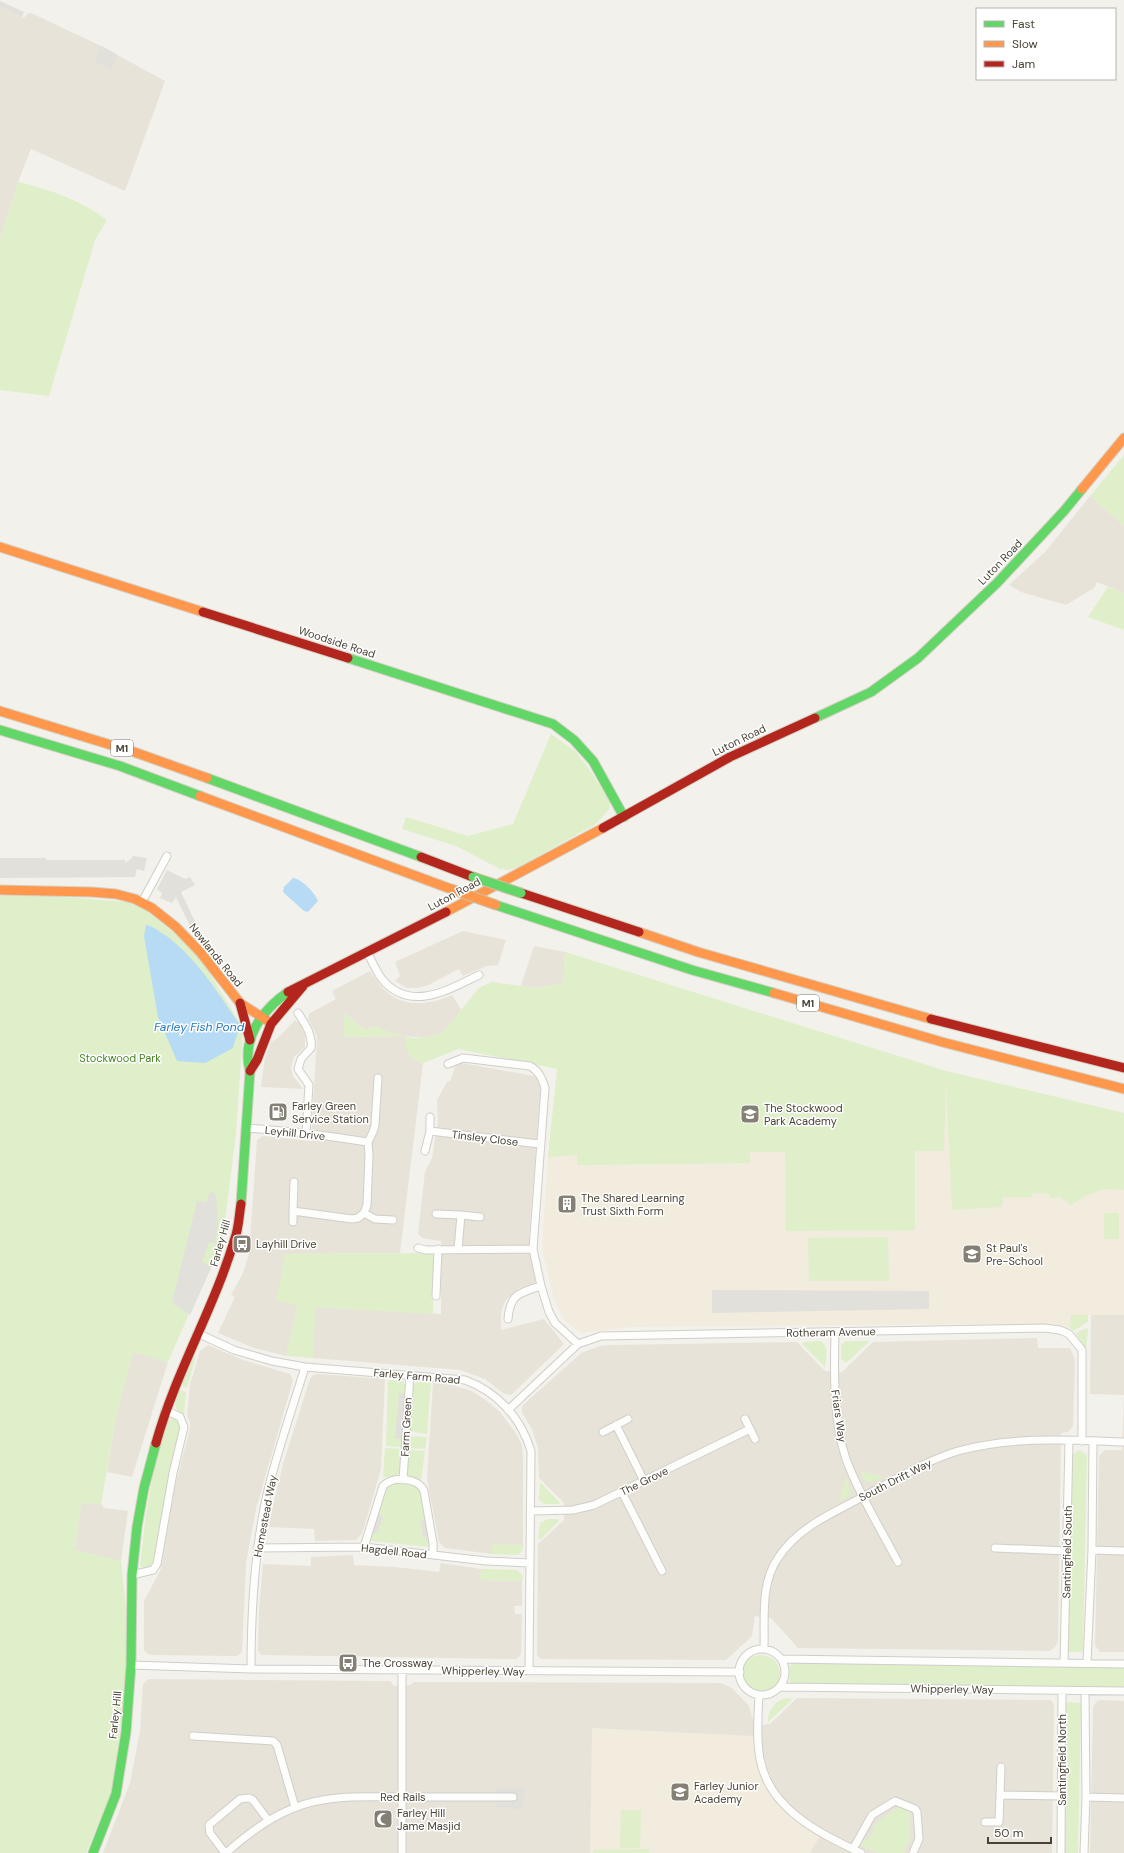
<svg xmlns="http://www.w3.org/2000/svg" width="1124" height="1853" font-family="'DM Sans',sans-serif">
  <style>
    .residential { fill: #e7e3d8; fill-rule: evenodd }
    .education { fill: #f1ecdd }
    .green { fill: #deefc9 }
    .parking { fill: #e1e0da }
    .water { fill: #b7daf5 }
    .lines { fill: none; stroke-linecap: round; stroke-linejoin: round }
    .street-casing { stroke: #d0cec9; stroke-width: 9 }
    .fast-casing { stroke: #d5d1c4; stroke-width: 11 }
    .slow-casing { stroke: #d5d1c4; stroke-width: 11 }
    .jam-casing { stroke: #d5d1c4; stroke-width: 11 }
    .street { stroke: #fdfdfc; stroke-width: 7 }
    .fast { stroke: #63d668; stroke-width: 9 }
    .slow { stroke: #ff974d; stroke-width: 9 }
    .jam { stroke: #b3261e; stroke-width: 9 }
    .fast-bridge-casing { stroke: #cdc0a4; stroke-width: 11; stroke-linecap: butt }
    .slow-bridge-casing { stroke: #cdc0a4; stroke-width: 11; stroke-linecap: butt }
    .fast-bridge { stroke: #63d668; stroke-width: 9 }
    .slow-bridge { stroke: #ff974d; stroke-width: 9 }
    .labels { text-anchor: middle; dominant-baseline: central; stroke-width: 3; stroke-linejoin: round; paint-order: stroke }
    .shield { fill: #fff; stroke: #807b72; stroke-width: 1 }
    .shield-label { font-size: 10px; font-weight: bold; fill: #4a4335 }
    .street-label { font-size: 11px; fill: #4a4335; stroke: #fff }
    .park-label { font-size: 11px; fill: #438321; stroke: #fff }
    .poi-label { font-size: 11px; fill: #4a4335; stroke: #fff; text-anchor: start }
    .water-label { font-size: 12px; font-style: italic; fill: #2179c3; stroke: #fff }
  </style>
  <rect width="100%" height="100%" fill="#f2f1ec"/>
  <!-- residential -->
  <path class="residential" d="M0,6l24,12 3,-4 4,-1 68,32 66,36 -40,110 -94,-42 -13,33 -18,57z
    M1090,496l34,30v67l-27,-11 -3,6 -28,17 -45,-13 -12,-7 36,-33z
    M463,931l43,9 -8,25 -11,1 -24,10 -4,-7 -31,16 -10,3h-11l-12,-7 5,-5 -5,-14z
    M534,946l31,6 -1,31 -28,5 -15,-2z
    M370,971l10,14 9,9 8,5 13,4h13l13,-2 16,-6 10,16 -19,21 -17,6 -21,-2 8,23 10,4 -23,190 -115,1 12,51 -11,51 -32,-8 -36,-15 17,-36 -4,-2 12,-22 6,-19 8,-114 6,-4 48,5 6,-104 -9,-19 2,-5 26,-14 -4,-8zM344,1013l21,17 11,-4 14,7 12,3 -58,1z
    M295,1020l5,3 5,13v11l-11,10 -3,11 2,8 10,13 -42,-2 4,-29 6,-16 7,-4z
    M456,1062l78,14 7,6 -12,155 7,42 -2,5 -15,4 -14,13 -4,11v18l43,-11 20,25 -53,51 -8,-2 -18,-14 -25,-9 -147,-12 2,-51 126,7v-73l-19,-3 -4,-4 7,-62 7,-14 6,-37 -1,-21 10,-18 4,-2z
    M1091,1315h33v337h-24l-5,-7 4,-189 6,-6h17l2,-55 -34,-1z
    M1037,1338l1,10h32l4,9 1,8 -2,61 -5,6 -7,1 -3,208 -2,5 -6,5 -252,-3 -27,-30 -16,-2 -3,20 -26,24 -185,-1 -4,-4 1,-111 26,-24v-17l-25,-25 -1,-30 -6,-19 -10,-16v-5l1,-3 58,-52 19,-7 12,-1 185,-3 28,29 17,1 31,-30z
    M208,1345l35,15 47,14 3,6 -37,129 -10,54 -4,89 -5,4 -85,-1 -4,-1 -4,-4v-49l17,-32 14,-83 15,-57v-6l-3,-8 3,-31 10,-33z
    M133,1352l35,10 -36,115 -25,-5 9,-54z
    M318,1374l67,5 -4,90 -19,65 -6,6 -41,1 -1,-12 -46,-2 15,-63 27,-85 3,-4z
    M433,1383l19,2 20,6 15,10 13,11 17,23 5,10 1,12v88l-31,-1v10l-47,-6 -6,-6 -12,-63z
    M81,1503l20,1 3,4 24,3 -7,50 -46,-11z
    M353,1555l1,10 41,2 44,5 2,-9 40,6 -1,11 42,1v25h-8l1,8h7l-1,40 -4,5 -256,-4 -3,-5 1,-40 4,-46 48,2v-9z
    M148,1679l242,2 4,5 16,-1 4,-3 307,1 11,5 17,18 6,20 15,-2 27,-26 254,2 3,5 -2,148h-949l27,-70 10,-52 3,-47z
    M1100,1700l24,1v152h-34l3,-146 3,-5z"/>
  <!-- education -->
  <path class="education" d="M565,952l381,119 178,42v202h-53l-1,16 -10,-4 -13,-2 -93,-1 -323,3 -50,6 -17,-13 -10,-21 -12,-51 6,-91 10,-88z
    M592,1728l163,8 1,26 6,18 15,24 18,16 25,16 -10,17h-220z"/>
  <!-- green -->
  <path class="green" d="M18,182c31,7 64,19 89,38l-12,20 -46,156 -49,-6v-151z
    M1124,455v71l-34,-30z
    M1108,587l16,6v37l-36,-13z
    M551,734l25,18 13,17 21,33 -1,7 -13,15 -76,42 -11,4 -9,-1 -44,-23 -54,-17 4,-12 62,19 45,-12z
    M42,895l95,8 59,48 47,77 -7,106 -13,102 -55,126 -35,-10 -17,66 -15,86 -20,-1 -6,47 46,11 8,76 -1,30 -16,126 -26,60h-86v-957z
    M565,952l381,119 178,42v77l-20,-1 -19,7 -14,9 -11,-8 -10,1v-4l-18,-1v4h-29l-1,10 -50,3 -6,-129 -2,70h-29v79l-129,1 -1,-79h-35v11l-173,2v-10l-29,2 9,-88 -99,-20 -35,14c-17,-7 -17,-10 -18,-27l-61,1v-24l21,17 11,-4 14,7 24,5h12l17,-6 36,-44 13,-6 44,6 27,-5z
    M1104,1213h15v26h-15z
    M888,1237l1,44h-80l-1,-43z
    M433,1253v61l-117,-7 -3,51 -27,-2 11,-51 -21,-4 9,-47z
    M1071,1315h17v7l-15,9 -3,-3z
    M1087,1328l1,1 -2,21 -10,-17z
    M820,1341c10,5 6,17 5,26l-23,-23 2,-2z
    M846,1341h24l-24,22 -5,-4v-14z
    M196,1356l-9,32 -4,-2 -1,-3 12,-26z
    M388,1380l15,1 4,8 -1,5h-7l-3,45h7l-1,8 -16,-1z
    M417,1381l14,2 -4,51 -19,-3 5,-45z
    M182,1390l4,2 -2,24 -7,-6 -2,-5 4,-14z
    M172,1418h5l3,10 -25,132 -4,8 -6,1 -5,-3 5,-45 9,-54 14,-46z
    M409,1436l18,1 -2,12 -17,-1z
    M385,1448l17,1 -1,22 -6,6h-12z
    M408,1450l17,1 -4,29 -10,-2 -4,-4z
    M1080,1450l7,5 -4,195 -2,2h-13l4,-196 5,-5z
    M861,1471l22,6v1l-15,5 -5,-4z
    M846,1477l5,14 -2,5 -8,5 -3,-1z
    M540,1482l20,21 -1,1h-15l-5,-4z
    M390,1483l26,1 4,3 6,32 -6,1 3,18 7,-1v7l-2,3 -57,-6 -1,-2 2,-6h6l5,-17 -6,-2 8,-27z
    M548,1519h10l1,2 -18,18h-3l2,-16z
    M492,1544l31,1v5l-5,5 -26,-1z
    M481,1569l36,1 6,6 -1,5 -42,-1z
    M742 1674a19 19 0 1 1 38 0a19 19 0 1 1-38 0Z
    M794,1662l330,4v23l-334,-5 -1,-17z
    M786,1698l7,1 -25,23c-1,-12 8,-21 18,-24z
    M1068,1702l12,1 1,1 -3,149h-16l4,-148z
    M901,1805l9,5v30l-7,13h-26l-18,-9 2,-4 9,-2 7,-16z
    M621,1810h20l-1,38h-20z
    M649,1849v4h-56v-3z"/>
  <!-- parking -->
  <path class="parking" d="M0,1l24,11 -2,5 -22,-11z
    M102,46l16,9 -7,15 -17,-9z
    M133,856l14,2 -3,13 -7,-2 -2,8 -135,1v-20h46v2h79v3l6,-4z
    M167,870l18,9 5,-2 5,8 -14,7 18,38 -6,2 -17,-35 -4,6 -12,-5 2,-5 -5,-4z
    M210,1192l6,1 2,34 -3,16 -6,-1 -7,20 10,4 -22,49 -18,-12 25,-102 9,1z
    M712,1290l217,1v18l-217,4z
    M399,1393l7,1 -3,45h-8z
    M377,1514l6,2 -5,17h-6z
    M426,1519l4,18 -7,1 -3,-18z
    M497,1787l27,1 -1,21 -27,-1z"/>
  <!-- water -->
  <path class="water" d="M293,878c9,1 22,15 25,23l-10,11 -4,-1 -21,-19 1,-5z
    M146,925c7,1 12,6 19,10 32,23 53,58 75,90l-7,23 -28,15 -28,-2 -19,-44 -14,-81z"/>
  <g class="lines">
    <defs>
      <path id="street" d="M142,902l25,-46
        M367,952c5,9 9,19 15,27 28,34 66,11 97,-4
        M298,1013c7,11 15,22 13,35l-10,11 -3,10 11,16 -3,48
        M448,1064l15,-6 67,8c9,5 12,12 15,22l-12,161 8,37 8,26 6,11 23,21
        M247,1128l59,5 62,9
        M430,1131l110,13
        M425,1151l5,-20v-14
        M294,1182l-1,29 59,8 6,-1 6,-5 3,-8 2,-50 -1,-13 5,-10 2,-7 3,-47
        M364,1213l11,6 18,1
        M436,1214l25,1 -3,34
        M461,1215l19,2
        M293,1222v-11
        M418,1248l8,2 107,-1
        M436,1296l2,-47
        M508,1319c2,-25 11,-26 33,-33
        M835,1332c-1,40 -2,89 11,127 13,35 34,69 52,103
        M197,1333l37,17 38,11 33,6 160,13c33,12 56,38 66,71l-2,220
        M508,1410l70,-66 23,-8 443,-8 16,2 9,4 13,16v91
        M745,1419l10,20
        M616,1425l28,56
        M603,1432l25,-13
        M403,1480l7,-105
        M622,1492l40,79
        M531,1511l42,-1 21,-5 156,-76
        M364,1547l19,-61c10,-11 36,-8 41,5l9,52v12
        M257,1548l107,-1 122,14 44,2
        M995,1548l73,3
        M1092,1550l32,1
        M132,1575l21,-5 4,-6 16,-91 11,-46 -4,-10 -15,-7
        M764,1649c1,-30 -4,-65 14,-91 18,-28 48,-42 77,-57 33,-17 67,-39 103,-50 53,-15 112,-11 166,-9
        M739 1672a23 23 0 1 1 46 0a23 23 0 1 1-46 0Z
        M781,1659l343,5
        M1064,1663l5,-222
        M1087,1663l5,-113 1,-109
        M131,1665l120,4 489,3
        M251,1669c0,-58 3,-114 15,-170 10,-45 26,-89 39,-132
        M780,1687l344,4
        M759,1695c-1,20 -3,43 1,64 9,50 59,74 101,94
        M193,1736l80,5 4,4 18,62
        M1000,1795l62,1
        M1086,1797l38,1
        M985,1822h14l2,-55
        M853,1849l19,-34 23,-14 20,8 2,3 2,27 -6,14
        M225,1853l-15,-20 -1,-8 31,-26 9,-1 4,2 15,20
        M226,1853c20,-18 42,-35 68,-45 35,-14 72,-11 109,-11 37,0 73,0 110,0
        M402,1853v-183
        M1061,1853l1,-162
        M1084,1853l2,-56 -1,-106"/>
      <path id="fast" d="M348,658l205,66 21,16 19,21 31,56
        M815,718l56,-26 47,-34 79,-75 67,-72 18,-22
        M0,730l120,36 80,30
        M207,778l214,79
        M496,905l196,65 82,23
        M241,1204l9,-133c-9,-32 12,-61 38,-79
        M93,1853l23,-59 10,-62 5,-67 1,-90 5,-48 7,-39 12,-45"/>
      <path id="slow" d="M1082,489l42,-51
        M0,547l203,65
        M0,711l134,41 73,26
        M200,796l251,93
        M0,890l92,2 24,2 19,5 17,9 24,19 25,26 39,50 31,20
        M446,912l157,-84
        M639,932l59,20 233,67
        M774,993l168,49 182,47"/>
      <path id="jam" d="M203,612l145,46
        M603,828l127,-71 85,-39
        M421,857l52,20
        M521,893l118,39
        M288,992l158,-80
        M240,1003l10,37
        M931,1019l193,49
        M250,1071l7,-11 14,-36 32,-38
        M156,1443c20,-72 58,-134 79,-205 4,-11 4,-23 6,-34"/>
    </defs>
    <!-- street casing -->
    <use href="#street" class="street-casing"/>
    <!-- fast casing -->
    <use href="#fast" class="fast-casing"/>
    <!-- slow casing -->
    <use href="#slow" class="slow-casing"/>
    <!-- jam casing -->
    <use href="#jam" class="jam-casing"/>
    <!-- street -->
    <use href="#street" class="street"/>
    <!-- fast -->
    <use href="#fast" class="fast"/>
    <!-- slow -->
    <use href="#slow" class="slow"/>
    <!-- jam -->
    <use href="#jam" class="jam"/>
    <defs>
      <path id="fast-bridge" d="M473,877l48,16"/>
      <path id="slow-bridge" d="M451,889l45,16"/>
    </defs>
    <!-- fast-bridge casing -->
    <use href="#fast-bridge" class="fast-bridge-casing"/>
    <!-- slow-bridge casing -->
    <use href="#slow-bridge" class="slow-bridge-casing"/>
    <!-- fast-bridge -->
    <use href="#fast-bridge" class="fast-bridge"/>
    <!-- slow-bridge -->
    <use href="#slow-bridge" class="slow-bridge"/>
  </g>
  <!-- icons -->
  <defs>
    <symbol id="fuel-square" viewBox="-11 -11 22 22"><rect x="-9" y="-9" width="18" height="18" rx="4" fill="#858075" stroke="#fff"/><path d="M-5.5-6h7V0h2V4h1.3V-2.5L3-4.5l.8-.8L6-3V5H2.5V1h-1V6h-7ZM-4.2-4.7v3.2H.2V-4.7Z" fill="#fff"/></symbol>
    <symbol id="school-square" viewBox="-11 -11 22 22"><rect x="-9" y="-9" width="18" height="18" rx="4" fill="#858075" stroke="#fff"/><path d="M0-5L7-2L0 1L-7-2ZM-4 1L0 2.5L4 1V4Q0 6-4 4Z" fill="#fff"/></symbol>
    <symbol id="building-square" viewBox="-11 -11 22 22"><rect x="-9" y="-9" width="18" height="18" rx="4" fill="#858075" stroke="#fff"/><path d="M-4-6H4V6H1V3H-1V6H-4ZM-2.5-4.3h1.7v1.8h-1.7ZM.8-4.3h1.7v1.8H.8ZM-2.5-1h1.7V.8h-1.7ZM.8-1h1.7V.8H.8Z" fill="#fff"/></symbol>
    <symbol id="bus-square" viewBox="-11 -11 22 22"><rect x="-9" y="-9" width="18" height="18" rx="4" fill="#858075" stroke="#fff"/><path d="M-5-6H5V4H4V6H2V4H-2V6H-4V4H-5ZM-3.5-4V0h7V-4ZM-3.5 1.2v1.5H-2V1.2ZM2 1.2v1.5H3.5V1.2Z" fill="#fff"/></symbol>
    <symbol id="mosque-square" viewBox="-11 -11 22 22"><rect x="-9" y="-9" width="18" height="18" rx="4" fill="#858075" stroke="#fff"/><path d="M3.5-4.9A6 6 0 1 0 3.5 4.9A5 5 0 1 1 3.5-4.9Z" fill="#fff"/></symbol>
  </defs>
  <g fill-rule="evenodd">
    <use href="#fuel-square" x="267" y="1101" width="22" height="22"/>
    <use href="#school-square" x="739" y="1103" width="22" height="22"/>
    <use href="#building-square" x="556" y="1193" width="22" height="22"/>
    <use href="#bus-square" x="231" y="1233" width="22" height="22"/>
    <use href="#school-square" x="961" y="1243" width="22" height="22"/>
    <use href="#bus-square" x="337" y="1652" width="22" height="22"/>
    <use href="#school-square" x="669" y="1781" width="22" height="22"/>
    <use href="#mosque-square" x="372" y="1808" width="22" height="22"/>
  </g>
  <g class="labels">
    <!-- shield labels -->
    <g class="shield">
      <rect x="111" y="740" width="22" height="16" rx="3"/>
      <rect x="797" y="995" width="22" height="16" rx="3"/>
    </g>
    <g class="shield-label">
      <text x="122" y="748">M1</text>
      <text x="808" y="1003">M1</text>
    </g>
    <!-- street labels -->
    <g class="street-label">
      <text transform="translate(1000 562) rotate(-46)">Luton Road</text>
      <text transform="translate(337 642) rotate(18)">Woodside Road</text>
      <text transform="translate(739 740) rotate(-26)">Luton Road</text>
      <text transform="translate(454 894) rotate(-28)">Luton Road</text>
      <text transform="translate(216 955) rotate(51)">Newlands Road</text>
      <text transform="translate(295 1133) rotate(6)">Leyhill Drive</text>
      <text transform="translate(485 1138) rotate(7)">Tinsley Close</text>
      <text transform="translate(220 1243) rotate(-74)">Farley Hill</text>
      <text transform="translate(831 1332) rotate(-1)">Rotheram Avenue</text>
      <text transform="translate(417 1376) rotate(5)">Farley Farm Road</text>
      <text transform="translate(839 1416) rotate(82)">Friars Way</text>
      <text transform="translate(406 1427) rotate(-87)">Farm Green</text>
      <text transform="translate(895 1480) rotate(-27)">South Drift Way</text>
      <text transform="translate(644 1481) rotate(-26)">The Grove</text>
      <text transform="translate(265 1516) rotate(-79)">Homestead Way</text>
      <text transform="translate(394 1551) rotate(6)">Hagdell Road</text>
      <text transform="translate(1067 1552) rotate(-89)">Santingfield South</text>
      <text transform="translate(483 1671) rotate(1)">Whipperley Way</text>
      <text transform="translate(952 1689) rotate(1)">Whipperley Way</text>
      <text transform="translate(115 1715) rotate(-84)">Farley Hill</text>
      <text transform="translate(1062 1760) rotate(-90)">Santingfield North</text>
      <text x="403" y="1797">Red Rails</text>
    </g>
    <!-- park labels -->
    <g class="park-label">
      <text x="120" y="1058">Stockwood Park</text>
    </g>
    <!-- poi labels -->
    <g class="poi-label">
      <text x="292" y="1106">Farley Green<tspan x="292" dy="13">Service Station</tspan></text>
      <text x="764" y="1108">The Stockwood<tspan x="764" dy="13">Park Academy</tspan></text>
      <text x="581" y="1198">The Shared Learning<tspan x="581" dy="13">Trust Sixth Form</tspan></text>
      <text x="256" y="1244">Layhill Drive</text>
      <text x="986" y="1248">St Paul's<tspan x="986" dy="13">Pre-School</tspan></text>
      <text x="362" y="1663">The Crossway</text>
      <text x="694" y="1786">Farley Junior<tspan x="694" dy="13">Academy</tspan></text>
      <text x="397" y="1813">Farley Hill<tspan x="397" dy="13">Jame Masjid</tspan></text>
    </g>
    <!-- water labels -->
    <g class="water-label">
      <text x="199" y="1027">Farley Fish Pond</text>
    </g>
  </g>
  <!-- legend -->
  <rect x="976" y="8" width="140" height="72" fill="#ffffff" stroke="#b7b4ae"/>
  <rect x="984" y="21" width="20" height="6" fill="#63d668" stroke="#b7b4ae"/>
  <text x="1012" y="28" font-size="12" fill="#4a4335">Fast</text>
  <rect x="984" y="41" width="20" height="6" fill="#ff974d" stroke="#b7b4ae"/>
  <text x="1012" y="48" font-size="12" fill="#4a4335">Slow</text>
  <rect x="984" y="61" width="20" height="6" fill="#b3261e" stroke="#b7b4ae"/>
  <text x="1012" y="68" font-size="12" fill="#4a4335">Jam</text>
  <!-- scale -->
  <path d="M988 1837v6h63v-6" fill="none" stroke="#4a4335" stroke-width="2"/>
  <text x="994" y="1837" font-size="12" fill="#4a4335" stroke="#ffffff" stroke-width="3" paint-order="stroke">50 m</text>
</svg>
